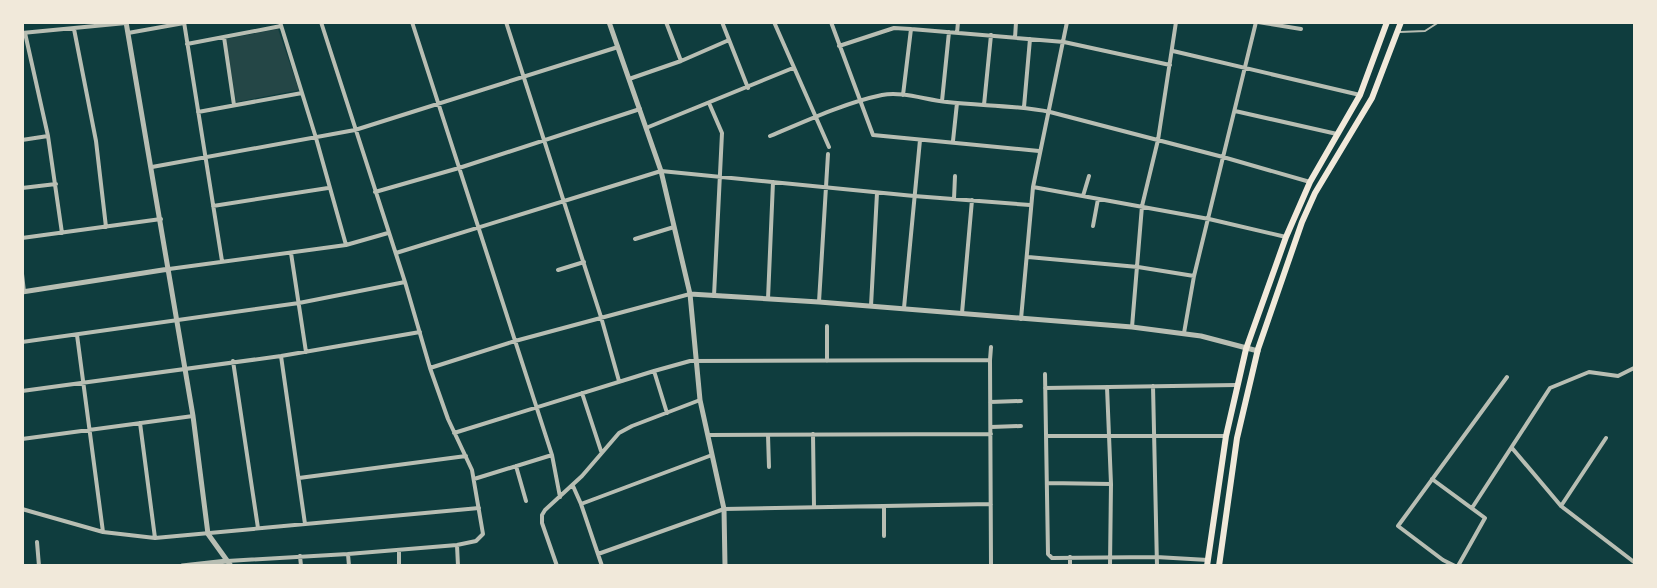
<svg xmlns="http://www.w3.org/2000/svg" width="1657" height="588" font-family="Merriweather,serif">
  <style>
    .green { fill: #244646 }
    .lines { fill: none; stroke-linecap: round; stroke-linejoin: round }
    .service { stroke: #b8beb3; stroke-width: 2 }
    .minor { stroke: #b8beb3; stroke-width: 4 }
    .tertiary { stroke: #b8beb3; stroke-width: 5 }
    .primary { stroke: #f1e9da; stroke-width: 6 }
  </style>
  <rect width="100%" height="100%" fill="#0f3d3e"/>
  <!-- green -->
  <path class="green" d="M278,29l21,61 -63,12 -10,-63z"/>
  <g class="lines">
    <!-- service -->
    <path class="service" d="M1400,32l25,-1 14,-9"/>
    <!-- minor -->
    <path class="minor" d="M184,22l38,239
      M280,22l36,116 30,107
      M412,22l140,433 8,42
      M506,22l95,295 18,64
      M666,22l15,39
      M722,22l26,66
      M774,22l55,125
      M831,22l42,113 166,16
      M1258,22l43,7
      M74,29l22,112 10,86
      M22,33l104,-10
      M25,33l23,103 14,97
      M128,33l56,-10
      M957,33l1,-11
      M224,37l10,68
      M1015,38l1,-16
      M187,44l94,-18
      M839,46l55,-18 17,1 153,13 106,23
      M1173,51l187,44
      M629,79l52,-18 48,-21
      M903,95l8,-66
      M942,101l7,-69
      M709,103l13,30 -8,163
      M984,105l7,-70
      M1024,107l6,-68
      M1235,111l102,23
      M198,112l104,-19
      M646,128l147,-60
      M770,136c36,-15 74,-33 112,-41 20,-4 44,5 65,7 34,4 69,3 103,10l173,45 87,25
      M22,140l26,-4
      M953,141l4,-38
      M152,167l203,-37 263,-83
      M1033,187l176,32 77,18
      M22,188l34,-4
      M375,192l84,-24 181,-59
      M1083,196l6,-20
      M954,199l1,-23
      M213,206l115,-18
      M1093,226l5,-27
      M22,238l139,-19
      M635,239l39,-12
      M291,253l15,99
      M396,253l265,-82 253,25 116,9
      M1028,257l110,10 56,9
      M169,269l177,-24 42,-12
      M558,270l26,-8
      M22,274l2,18
      M768,299l5,-117
      M819,302l9,-148
      M871,306l6,-113
      M904,308l16,-168
      M962,313l10,-113
      M1021,319l12,-132 34,-165
      M827,326v35
      M1132,327l10,-121 16,-66 18,-118
      M1184,333l10,-57 62,-254
      M77,335l26,197
      M22,342l277,-39 106,-21
      M281,356l24,168
      M990,360l1,-13
      M233,361l25,167
      M430,368l85,-27 175,-47
      M654,371l36,-10 300,-1 1,206
      M1045,374l3,180 4,4 104,-1 52,3
      M1153,386l4,180
      M1107,387l4,97 -1,82
      M1045,388l191,-3
      M22,391l259,-35 139,-24
      M582,393l19,58
      M990,402l31,-1
      M140,423l15,115
      M991,427l30,-1
      M454,433l200,-62 13,42
      M813,434l1,73
      M709,435l282,-1
      M768,435l1,32
      M1046,436h180
      M22,439l171,-23
      M1512,448l49,58 73,56
      M516,466l10,35
      M299,478l167,-22
      M474,479l78,-24
      M1432,479l53,39 -27,48
      M1047,483l64,1
      M573,486l8,18 21,62
      M581,504l131,-49
      M1561,506l45,-68
      M1472,508l78,-120 39,-16 29,4 16,-8
      M22,509l81,23 52,6 324,-30
      M884,536v-30
      M37,542l2,24
      M457,545l1,21
      M399,550v16
      M348,554l1,12
      M598,554l126,-45 267,-5
      M300,556l1,10
      M227,561l121,-7 109,-9 19,-4 7,-7 -11,-64 -24,-51 -18,-51 -25,-86 -84,-260
      M557,566l-15,-43v-8l3,-5 37,-34 37,-43 13,-7 68,-26
      M1070,566v-9
      M1455,566l-12,-6 -45,-34 109,-149"/>
    <!-- tertiary -->
    <path class="tertiary" d="M126,22l67,394 15,118 23,32
      M609,22l52,149 29,123 10,106 24,109 1,57
      M22,292l147,-23
      M690,294l129,8 313,25 69,9 57,15
      M182,566l45,-5"/>
    <!-- primary -->
    <path class="primary" d="M1207,566l19,-130 20,-87 40,-112 24,-55 50,-87 27,-73
      M1219,566l18,-128 21,-89 44,-127 13,-29 57,-95 29,-76"/>
  </g>
  <!-- border -->
  <rect width="1657" height="588" fill="none" stroke="#f1e9da" stroke-width="48"/>
</svg>
